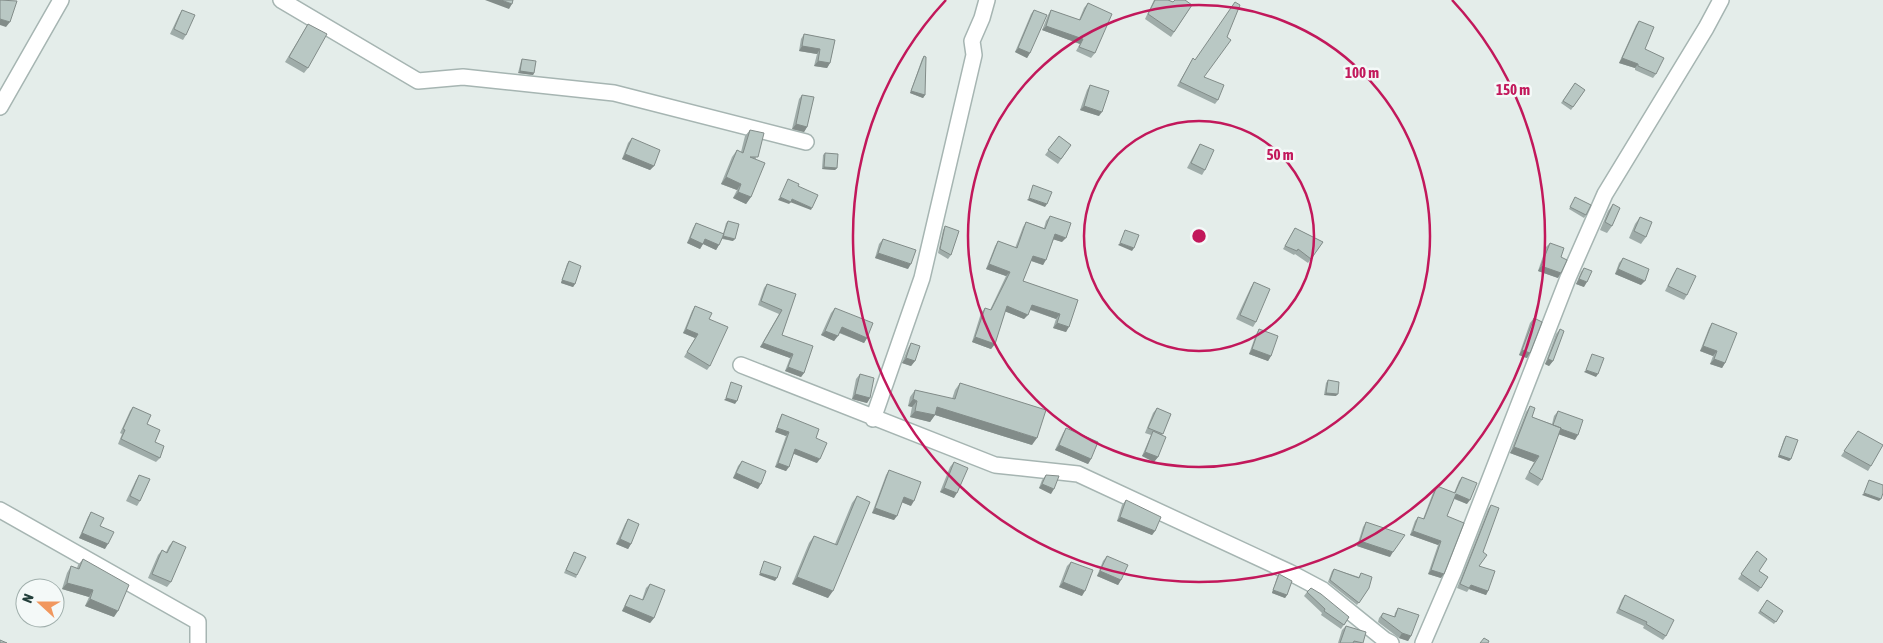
<svg xmlns="http://www.w3.org/2000/svg" width="1883" height="643" font-family="'Asap Condensed',sans-serif">
  <style>
    .lines { fill: none; stroke-linecap: round; stroke-linejoin: round }
    .minor-casing { stroke: #a6b5b2; stroke-width: 18 }
    .minor { stroke: #fff; stroke-width: 15 }
    .wall { fill: #9faca9 }
    .shaded-wall { fill: #828c89 }
    .building { fill: #b9c8c4; stroke: #828c89 }
    .ring { fill: none; stroke: #c2185b; stroke-width: 2.5 }
    .centre { fill: #c2185b; stroke: #f4f9f8; stroke-width: 2.5 }
    .ring-label { font-size: 15px; text-anchor: middle; font-weight: bold; fill: #c2185b; stroke: #f4f9f8; stroke-width: 5; stroke-linejoin: round; paint-order: stroke }
  </style>
  <rect width="100%" height="100%" fill="#e4edea"/>
  <g class="lines">
    <defs>
      <path id="minor" d="M281,0l137,81 45,-4 151,16 192,49
        M0,107l61,-107
        M741,365l254,100 83,9 211,98 34,18 62,50 6,3
        M873,419l49,-141 52,-223 -2,-14 10,-23 5,-18
        M0,510l198,112v21
        M1423,643l31,-72 114,-293 37,-84 101,-166 15,-28"/>
    </defs>
    <!-- minor casing -->
    <use href="#minor" class="minor-casing"/>
    <!-- minor -->
    <use href="#minor" class="minor"/>
  </g>
  <!-- wall -->
  <path class="wall" d="M1154,0h14l5,2 19,3 -21,32 -26,-18z
    M1088,3l7,50 -4,5 -15,-7 4,-7 -38,-14 6,-15 3,-5 28,10 5,-12z
    M182,10l4,25 -3,5 -13,-6 9,-19z
    M1034,10l-4,43 -3,5 -12,-6 16,-38z
    M1639,21l6,28 11,25 -3,4 -18,-8v-2l-16,-5 17,-38z
    M308,24v44l-4,5 -19,-11z
    M804,34l31,6 -5,23 -3,5 -13,-2 3,-12 -18,-3 2,-12z
    M924,56l1,39 -2,3 -13,-5 12,-34z
    M1193,58l25,42 -3,4 -38,-18z
    M522,59l12,14 -1,2 -15,-2 3,-12z
    M1575,83l10,7 -14,20 -10,-7z
    M1090,85l9,31 -19,-6 7,-20z
    M802,95l5,32 -3,5 -12,-3 7,-30z
    M750,130l6,29 -5,38 -5,7 -13,-6 4,-8 -16,-6 11,-27 5,-7 4,2 4,-16z
    M1059,136l12,9 -13,19 -13,-9z
    M632,138l22,28 -4,4 -28,-11 6,-16z
    M1200,144l5,26 -3,5 -15,-7 10,-19z
    M825,153l12,15 -2,2 -13,-1 1,-14z
    M1574,199l12,16 -2,3 -15,-9z
    M1613,204l-1,22 -5,7 -7,-3 8,-19z
    M1050,216l12,26 -8,-3 -11,26 -12,-4 -8,20 55,19 -12,32 -13,-4 3,-9 -26,-9 -6,9 -19,-8 -10,33 -4,5 -19,-7 9,-29 4,-5 5,2 16,-34 -20,-7 9,-23 3,-5 17,7 8,-21 3,-5 18,6 2,-7z
    M1640,217l6,20 -5,7 -12,-6 6,-14z
    M728,221l5,20 -11,-2 -6,11 -13,-6 -3,5 -13,-6 6,-15 3,-5 27,11 3,-11z
    M945,226l6,29 -3,4 -10,-6 5,-23z
    M1295,228l28,14 -15,21 -13,-9 -1,1 -11,-6z
    M883,239l25,30 -33,-11 4,-14z
    M1550,243l11,14 -3,21 -20,-7 8,-24z
    M1623,258l18,27 -26,-11 4,-11z
    M569,261l6,23 -2,3 -12,-4 6,-19z
    M1584,268v19l-8,-3 5,-12z
    M1677,268l10,27 -3,5 -19,-9 9,-18z
    M1254,282l2,40 -3,5 -17,-8 15,-32z
    M767,284l29,10 -14,41 22,38 -3,4 -16,-6 5,-13 -30,-11 19,-33 -21,-9 6,-17z
    M695,306l14,13 1,47 -3,4 -23,-13 11,-19 -12,-5 9,-22z
    M835,308l32,30 -3,5 -25,-10 -5,8 -13,-6 10,-22z
    M1534,318l-7,40 -8,-3 11,-32z
    M1712,323l13,40 -3,5 -12,-4 3,-8 -13,-5 9,-23z
    M1259,329l12,27 -3,5 -19,-7 7,-20z
    M1560,329l-7,32 -4,5 -4,-2 11,-30z
    M911,343l4,18 -4,5 -9,-3 6,-15z
    M860,374l10,24 -3,5 -15,-4 4,-20z
    M1328,380l8,16 -12,-1 2,-12z
    M960,383l72,62 -97,-30 -5,7 -20,-5 2,-10 -4,-1 2,-9 5,-7 37,9 3,-9z
    M1530,406l2,11 20,7 2,-8 4,-5 17,29 -16,-6 -17,46 -4,6 -13,-7 9,-17 -24,-9 16,-41z
    M133,407l14,17 13,34 -4,4 -38,-18 4,-10 -2,-1 10,-22z
    M1157,408l14,6 -9,21 -4,22 -4,5 -12,-6 9,-21 -6,-2 8,-20z
    M782,414l35,49 -23,-9 -8,17 -11,-4 11,-31 -11,-4 5,-14z
    M1066,428l25,31 -3,5 -33,-14 8,-17z
    M1858,431l13,35 -3,5 -27,-15z
    M1786,436l5,23 -2,2 -11,-4 6,-18z
    M742,461l16,28 -25,-11 5,-12z
    M954,462v36l-14,-6 10,-25z
    M889,470l22,36 -9,-4 -8,18 -22,-7 14,-38z
    M139,475l1,26 -3,5 -11,-5 10,-21z
    M1046,475l5,19 -12,-6 3,-8z
    M1462,477l5,27 -13,-5 -7,17 -6,62 -13,-4 10,-29 -28,-10 5,-14 3,-4 5,2 11,-29 3,-4 17,7 5,-12z
    M857,496l-29,102 -36,-14 17,-41 5,-7 21,8 17,-41z
    M1126,500l29,31 -3,4 -35,-14 5,-16z
    M1491,505l-8,47 -4,14 9,25 -2,4 -17,-6 -2,3 -10,-4 31,-79z
    M91,512l9,14 5,23 -26,-11 9,-21z
    M628,519l3,25 -3,5 -12,-5 9,-20z
    M1366,522l24,35 -33,-11 6,-19z
    M173,541l-2,41 -4,5 -19,-9 10,-23 4,-5 4,2 3,-6z
    M1757,551l2,20 9,6 -10,15 -20,-13z
    M574,552l3,23 -1,3 -12,-5z
    M1107,556l14,24 -3,5 -21,-9 6,-15z
    M83,559l31,58 -29,-11 4,-9 -27,-8 5,-16 4,-7 6,2 1,-3z
    M1071,562l11,34 -23,-9 8,-21z
    M1334,569l25,8 2,-4 8,15 -12,17 -29,-23 4,-11z
    M1279,574l8,21 -2,3 -13,-5 5,-16z
    M650,584l4,34 -4,5 -28,-12 5,-11 3,-5 12,5 4,-12z
    M1307,592l42,25 -8,12 -20,-14 1,-2 -18,-17z
    M1625,595l41,41 -3,4 -20,-12 1,-2 -28,-13 6,-14z
    M1767,600l16,11 -9,13 -16,-11z
    M1398,608l13,28 -3,5 -9,-3 -21,-16 1,-4 4,-5 11,4 1,-4z
    M1346,626l17,17h-25l4,-13z"/>
  <!-- shaded-wall -->
  <path class="shaded-wall" d="M485,0h16l11,4 -3,5z
    M0,19l10,3 -4,5 -6,-2z
    M1046,26l37,13 -3,5 -38,-14z
    M802,46l18,3 -3,5 -18,-3z
    M1018,48l12,5 -3,5 -12,-6z
    M1622,58l16,6 -3,4 -16,-5z
    M818,61l12,2 -3,5 -13,-2z
    M520,71l14,2 -1,2 -15,-2z
    M911,91l14,4 -2,3 -13,-5z
    M1084,106l18,6 -3,4 -19,-6z
    M796,124l11,3 -3,5 -12,-3z
    M625,154l29,12 -4,4 -28,-11z
    M824,167l13,1 -2,2 -13,-1z
    M726,177l15,7 -4,6 -16,-6z
    M738,192l13,5 -5,7 -13,-6z
    M780,197l11,5 -2,2 -11,-4z
    M1029,198l18,6 -2,3 -18,-7z
    M792,199l20,9 -1,2 -21,-8z
    M1055,234l11,4 -4,4 -10,-3z
    M723,236l12,3 -2,2 -12,-3z
    M690,238l15,1 14,6 -3,5 -13,-6 -3,5 -13,-6z
    M1120,243l14,5 -2,3 -14,-6z
    M878,253l33,11 -3,5 -33,-11z
    M1033,256l13,4 -3,5 -14,-5z
    M989,264l21,8 -4,4 -20,-7z
    M1541,266l20,7 -3,5 -20,-7z
    M1618,269l27,12 -4,4 -26,-11z
    M1579,279l8,3 -3,5 -8,-3z
    M562,280l13,4 -2,3 -12,-4z
    M1032,305l28,9 -4,5 -27,-10z
    M1007,306l21,9 -4,4 -20,-8z
    M1057,323l12,4 -3,5 -13,-4z
    M842,327l25,11 -3,5 -26,-11z
    M686,329l12,5 -3,4 -12,-5z
    M825,331l13,5 -4,5 -13,-6z
    M975,337l20,7 -4,5 -19,-7z
    M763,343l30,11 -3,4 -30,-11z
    M1703,346l14,5 -4,5 -13,-5z
    M1252,349l19,7 -3,5 -19,-7z
    M1522,350l8,3 -3,5 -8,-3z
    M906,358l9,3 -4,5 -9,-3z
    M1548,359l5,2 -4,5 -4,-2z
    M1714,359l11,4 -3,5 -12,-4z
    M788,367l16,6 -3,4 -16,-6z
    M1586,370l12,4 -2,3 -12,-5z
    M1326,393l12,1 -2,2 -12,-1z
    M855,394l15,4 -3,5 -15,-4z
    M726,398l11,3 -2,3 -11,-4z
    M913,399l4,2 -5,6 -4,-1z
    M937,407l100,31 -5,7 -100,-31z
    M915,411l20,4 -5,7 -20,-5z
    M1552,426l26,9 -3,5 -26,-9z
    M777,428l12,4 -3,4 -11,-4z
    M1059,445l32,14 -3,5 -33,-14z
    M1514,447l25,9 -5,6 -24,-9z
    M795,449l25,10 -3,4 -25,-10z
    M1145,452l13,5 -4,5 -12,-6z
    M1779,455l12,4 -2,2 -11,-4z
    M778,463l11,4 -3,4 -11,-4z
    M736,473l25,11 -3,5 -25,-11z
    M1042,484l12,5 -3,5 -12,-6z
    M944,488l13,5 -3,5 -14,-6z
    M1864,493l17,6 -2,2 -17,-6z
    M1456,494l14,6 -3,4 -14,-6z
    M904,497l10,4 -3,5 -10,-4z
    M875,508l22,8 -3,4 -22,-7z
    M1120,517l35,14 -3,4 -35,-14z
    M1413,531l28,10 -3,4 -28,-10z
    M82,533l26,11 -3,5 -26,-11z
    M620,539l11,5 -3,5 -12,-5z
    M1360,541l33,11 -3,5 -33,-11z
    M1431,570l13,4 -3,4 -13,-4z
    M1100,571l21,9 -3,5 -21,-9z
    M760,573l17,5 -2,3 -16,-6z
    M797,577l36,14 -5,7 -36,-14z
    M1063,582l22,9 -3,5 -23,-9z
    M67,583l26,7 -4,7 -27,-8z
    M1471,585l17,6 -2,4 -17,-6z
    M1273,590l14,5 -2,3 -13,-5z
    M90,599l28,12 -4,6 -29,-11z
    M625,606l29,12 -4,5 -28,-12z
    M1402,633l9,3 -3,5 -9,-3z"/>
  <!-- building -->
  <path class="building" d="M0,0l17,1 -7,21 -10,-3z
    M501,0h12l-1,4z
    M1155,0h13l5,2 2,-2h10l7,5 -18,27 -26,-18z
    M1235,2l5,3 -13,32 4,3 -27,37 20,8 -6,15 -38,-18 13,-24 2,2z
    M1088,3l24,11 -17,39 -16,-6 4,-8 -37,-13 5,-16 29,10z
    M182,10l13,5 -9,20 -12,-6z
    M1034,10l13,5 -17,38 -12,-5z
    M1639,21l15,6 -9,22 19,9 -8,16 -18,-8v-2l-16,-6z
    M308,24l19,10 -19,34 -19,-11z
    M804,34l31,6 -5,23 -12,-2 2,-12 -18,-3z
    M924,56l2,1 -1,38 -14,-4z
    M522,59l14,2 -2,12 -14,-2z
    M1575,83l10,7 -12,17 -10,-6z
    M1090,85l19,6 -7,21 -18,-6z
    M802,95l12,2 -7,30 -11,-3z
    M750,130l14,3 -6,24h-8l15,6 -14,34 -13,-5 3,-8 -15,-7 11,-27 6,3z
    M1059,136l12,9 -10,14 -13,-9z
    M632,138l28,12 -6,16 -29,-12z
    M1200,144l14,6 -9,20 -14,-7z
    M825,153l13,1 -1,14 -13,-1z
    M788,179l11,5 -1,2 20,9 -6,13 -20,-9 -1,3 -11,-5z
    M1033,185l19,7 -5,12 -18,-6z
    M1575,197l16,8 -5,10 -16,-8z
    M1613,204l7,4 -8,18 -7,-4z
    M1050,216l21,7 -5,15 -11,-4 -9,26 -13,-4 -10,25 55,19 -9,27 -12,-4 3,-9 -28,-9 -4,10 -21,-9 -12,38 -20,-7 10,-29 6,2 19,-38 -21,-8 9,-23 19,7 9,-26 19,7z
    M1640,217l12,5 -6,15 -12,-6z
    M728,221l11,3 -4,15 -12,-3z
    M696,223l28,11 -5,11 -14,-6 -2,5 -13,-6z
    M945,226l14,5 -8,24 -11,-6z
    M1295,228l28,14 -12,17 -13,-10 -1,2 -12,-5z
    M1125,230l14,5 -5,13 -14,-5z
    M883,239l33,11 -5,14 -33,-11z
    M1550,243l14,5 -3,9 6,3 -6,13 -20,-7z
    M1623,258l26,11 -4,12 -27,-12z
    M569,261l12,5 -6,18 -13,-4z
    M1584,268l8,3 -5,11 -8,-3z
    M1677,268l19,8 -9,19 -19,-9z
    M1254,282l16,7 -14,33 -16,-7z
    M767,284l29,10 -14,41 31,11 -9,27 -16,-6 5,-13 -30,-11 19,-33 -21,-9z
    M695,306l17,7 -3,6 19,8 -18,39 -23,-14 11,-18 -12,-5z
    M835,308l38,15 -6,15 -25,-11 -4,9 -13,-5z
    M1534,318l8,4 -12,31 -8,-3z
    M1712,323l25,10 -12,30 -11,-4 3,-8 -14,-5z
    M1259,329l19,7 -7,20 -19,-7z
    M1560,329l4,2 -11,30 -5,-2z
    M911,343l9,3 -5,15 -9,-3z
    M1592,354l12,4 -6,16 -12,-4z
    M860,374l14,4 -4,20 -15,-4z
    M1328,380l11,2 -1,12 -12,-1z
    M731,382l11,4 -5,15 -11,-3z
    M960,383l86,27 -9,28 -100,-31 -2,8 -20,-4 2,-10 -4,-2 2,-9 40,9z
    M1530,406l5,2 -3,9 29,11 -19,52 -13,-8 10,-16 -25,-9z
    M133,407l18,8 -4,9 13,6 -5,12 9,4 -4,12 -39,-19 4,-9 -2,-1z
    M1157,408l14,6 -8,20 -15,-6z
    M1558,411l25,9 -5,15 -17,-6v-1l-8,-3z
    M782,414l37,15 -3,9 11,5 -7,16 -25,-10 -6,18 -11,-4 11,-31 -12,-4z
    M1066,428l32,14 -7,17 -32,-14z
    M1153,431l13,6 -8,20 -13,-5z
    M1858,431l25,14 -12,21 -27,-15z
    M1786,436l12,4 -7,19 -12,-4z
    M742,461l24,10 -5,13 -25,-11z
    M954,462l14,6 -11,25 -13,-5z
    M889,470l32,12 -7,19 -10,-4 -7,19 -22,-8z
    M139,475l11,4 -10,22 -10,-5z
    M1046,475l13,1 -5,13 -12,-5z
    M1462,477l15,6 -7,17 -14,-6 -9,22 17,7 -20,51 -13,-4 10,-29 -28,-10 5,-14 6,2 13,-33 18,7z
    M1869,480l14,5v8l-2,6 -17,-6z
    M857,496l13,6 -37,89 -36,-14 17,-41 23,9z
    M1126,500l35,17 -6,14 -35,-14z
    M1491,505l8,3 -16,44 4,3 -8,11 16,5 -7,20 -17,-6 -2,3 -9,-4z
    M91,512l13,6 -4,8 14,6 -6,12 -26,-11z
    M628,519l11,5 -8,20 -11,-5z
    M1366,522l39,13 -12,17 -33,-11z
    M173,541l13,6 -15,35 -19,-8 10,-24 5,3z
    M1757,551l10,8 -8,12 9,6 -7,11 -20,-14z
    M574,552l12,5 -9,18 -11,-5z
    M1107,556l21,9 -7,15 -21,-9z
    M83,559l46,26 -11,26 -28,-12 3,-9 -26,-7 4,-17 8,3z
    M764,561l17,6 -4,11 -17,-5z
    M1071,562l22,8 -8,21 -22,-9z
    M1334,569l25,9 2,-5 11,4 -3,11 -10,15 -29,-23z
    M1279,574l13,7 -5,14 -14,-5z
    M650,584l15,6 -11,28 -29,-12 5,-11 13,5z
    M1311,588l10,6 28,23 -5,8 -20,-14 1,-2 -18,-17z
    M1625,595l49,25 -8,16 -20,-12 1,-2 -28,-13z
    M1767,600l16,11 -7,11 -16,-11z
    M1398,608l21,7 -8,21 -9,-3 -21,-16 2,-4 12,4z
    M1346,626l20,6 -3,11 -9,-2 -1,2h-13z
    M1484,638l5,3 -1,2h-8z
    M0,640l7,3h-7z"/>
  <!-- distance rings -->
  <g class="ring">
    <circle cx="1199" cy="236" r="115"/>
    <circle cx="1199" cy="236" r="231"/>
    <path d="M1452 0A346 346 0 1 1 946 0"/>
  </g>
  <circle cx="1199" cy="236" r="8" class="centre"/>
  <g class="ring-label">
    <text x="1362" y="78">100 m</text>
    <text x="1513" y="95">150 m</text>
    <text x="1280" y="160">50 m</text>
  </g>
  <!-- north arrow -->
  <g transform="translate(40 603) rotate(291)"><circle r="24" fill="#f4f9f8" stroke="#a0afac"/>
  <path d="M0-4L9 19L0 12L-9 19Z" fill="#f1975e"/>
  <text y="-8" font-size="14" font-weight="bold" text-anchor="middle" fill="#233f3b">N</text>
  </g>
</svg>
